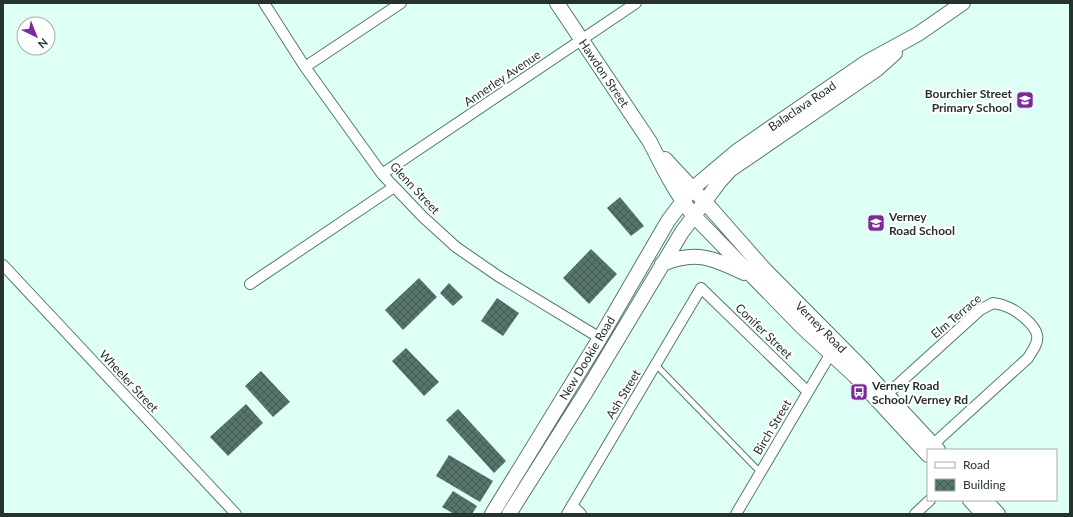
<svg xmlns="http://www.w3.org/2000/svg" width="1073" height="517" font-family="Lato,sans-serif">
  <style>
    .building { fill: url(#building-cross-hatch) }
    .lines { fill: none; stroke-linecap: round; stroke-linejoin: round }
    .lane-casing { stroke: #59776e; stroke-width: 7 }
    .street-casing { stroke: #59776e; stroke-width: 12 }
    .secondary-casing { stroke: #59776e; stroke-width: 16 }
    .lane { stroke: #fff; stroke-width: 5 }
    .street { stroke: #fff; stroke-width: 10 }
    .secondary { stroke: #fff; stroke-width: 14 }
    .labels { text-anchor: middle; dominant-baseline: central; stroke-width: 4; stroke-linejoin: round; paint-order: stroke }
    .street-label { font-size: 12px; fill: #25322f; stroke: #fff }
    .poi-label { font-size: 12px; font-weight: bold; fill: #25322f; stroke: #fff; text-anchor: start }
  </style>
  <defs>
    <pattern id="building-cross-hatch" width="8" height="8" patternUnits="userSpaceOnUse"><rect width="8" height="8" fill="#56746b"/><path d="M0 0l8 8M0 8l8-8" fill="none" stroke="#435b54"/></pattern>
  </defs>
  <rect width="100%" height="100%" fill="#defff5"/>
  <!-- building -->
  <path class="building" d="M620,197l24,29 -13,10 -24,-28z
    M591,249l26,25 -28,30 -26,-26z
    M419,278l18,19 -34,33 -18,-20z
    M449,283l14,14 -10,9 -13,-13z
    M497,298l22,15 -16,23 -22,-15z
    M406,348l33,34 -15,14 -32,-35z
    M261,371l29,31 -17,15 -28,-31z
    M246,404l17,19 -35,33 -18,-19z
    M458,409l48,52 -12,12 -48,-53z
    M449,455l44,26 -13,21 -44,-26z
    M453,491l24,15 -5,8h-18l-12,-7z"/>
  <g class="lines">
    <defs>
      <path id="lane" d="M656,365l104,107"/>
      <path id="street" d="M264,3l41,64 77,107 41,43 33,30 42,29 102,62
        M305,67l96,-64
        M382,174l254,-171
        M3,265l233,249
        M250,284l144,-97
        M883,398l97,-88 13,-7c4,1 8,1 12,3 10,3 30,18 32,29 2,8 -5,16 -9,23l-100,91
        M572,505l9,9
        M567,514l134,-226 107,104
        M736,514l95,-161
        M915,514l15,-14"/>
      <path id="secondary" d="M557,3l93,139c13,26 26,52 44,74l108,111 53,49 73,79
        M665,159l40,43 60,68 98,99 75,81
        M662,264c34,-14 51,-6 82,9
        M970,500l13,14
        M985,500l13,14
        M492,514l108,-176 68,-117 24,-32 45,-38 128,-88 53,-29 45,-31
        M509,514l77,-122 96,-160 38,-51 10,-11 146,-100 19,-17"/>
    </defs>
    <!-- lane casing -->
    <use href="#lane" class="lane-casing"/>
    <!-- street casing -->
    <use href="#street" class="street-casing"/>
    <!-- secondary casing -->
    <use href="#secondary" class="secondary-casing"/>
    <!-- lane -->
    <use href="#lane" class="lane"/>
    <!-- street -->
    <use href="#street" class="street"/>
    <!-- secondary -->
    <use href="#secondary" class="secondary"/>
  </g>
  <!-- icons -->
  <defs>
    <symbol id="school-square" viewBox="-11 -11 22 22"><rect x="-9" y="-9" width="18" height="18" rx="4" fill="#7b2a9a" stroke="#fff"/><path d="M0-5L7-2L0 1L-7-2ZM-4 1L0 2.5L4 1V4Q0 6-4 4Z" fill="#fff"/></symbol>
    <symbol id="bus-square" viewBox="-11 -11 22 22"><rect x="-9" y="-9" width="18" height="18" rx="4" fill="#7b2a9a" stroke="#fff"/><path d="M-5-6H5V4H4V6H2V4H-2V6H-4V4H-5ZM-3.5-4V0h7V-4ZM-3.5 1.2v1.5H-2V1.2ZM2 1.2v1.5H3.5V1.2Z" fill="#fff"/></symbol>
  </defs>
  <g fill-rule="evenodd">
    <use href="#school-square" x="1015" y="90" width="20" height="20"/>
    <use href="#school-square" x="866" y="213" width="20" height="20"/>
    <use href="#bus-square" x="849" y="382" width="20" height="20"/>
  </g>
  <g class="labels">
    <!-- street labels -->
    <g class="street-label">
      <text transform="translate(604 73) rotate(56)">Hawdon Street</text>
      <text transform="translate(502 78) rotate(-34)">Annerley Avenue</text>
      <text transform="translate(802 106) rotate(-34)">Balaclava Road</text>
      <text transform="translate(415 188) rotate(47)">Glenn Street</text>
      <text transform="translate(956 316) rotate(-40)">Elm Terrace</text>
      <text transform="translate(821 327) rotate(45)">Verney Road</text>
      <text transform="translate(764 331) rotate(44)">Conifer Street</text>
      <text transform="translate(587 358) rotate(-59)">New Dookie Road</text>
      <text transform="translate(129 381) rotate(47)">Wheeler Street</text>
      <text transform="translate(623 394) rotate(-59)">Ash Street</text>
      <text transform="translate(772 427) rotate(-59)">Birch Street</text>
    </g>
    <!-- poi labels -->
    <g class="poi-label">
      <text x="1012" y="93" text-anchor="end">Bourchier Street<tspan x="1012" dy="14">Primary School</tspan></text>
      <text x="889" y="216">Verney<tspan x="889" dy="14">Road School</tspan></text>
      <text x="872" y="385">Verney Road<tspan x="872" dy="14">School/Verney Rd</tspan></text>
    </g>
  </g>
  <!-- border -->
  <rect width="1073" height="517" fill="none" stroke="#25322f" stroke-width="8"/>
  <!-- legend -->
  <rect x="927" y="449" width="130" height="52" fill="#ffffff" stroke="#a8adac"/>
  <rect x="935" y="462" width="20" height="6" fill="#ffffff" stroke="#a8adac"/>
  <text x="963" y="469" font-size="12" fill="#25322f">Road</text>
  <rect x="935" y="479" width="20" height="12" fill="url(#building-cross-hatch)" stroke="#a8adac"/>
  <text x="963" y="489" font-size="12" fill="#25322f">Building</text>
  <!-- north arrow -->
  <g transform="translate(36 36) rotate(137)"><circle r="19" fill="#ffffff" stroke="#a8adac"/>
  <path d="M0-3L7 15L0 10L-7 15Z" fill="#7b2a9a"/>
  <text y="-6" font-size="11" font-weight="bold" text-anchor="middle" fill="#25322f">N</text>
  </g>
</svg>
